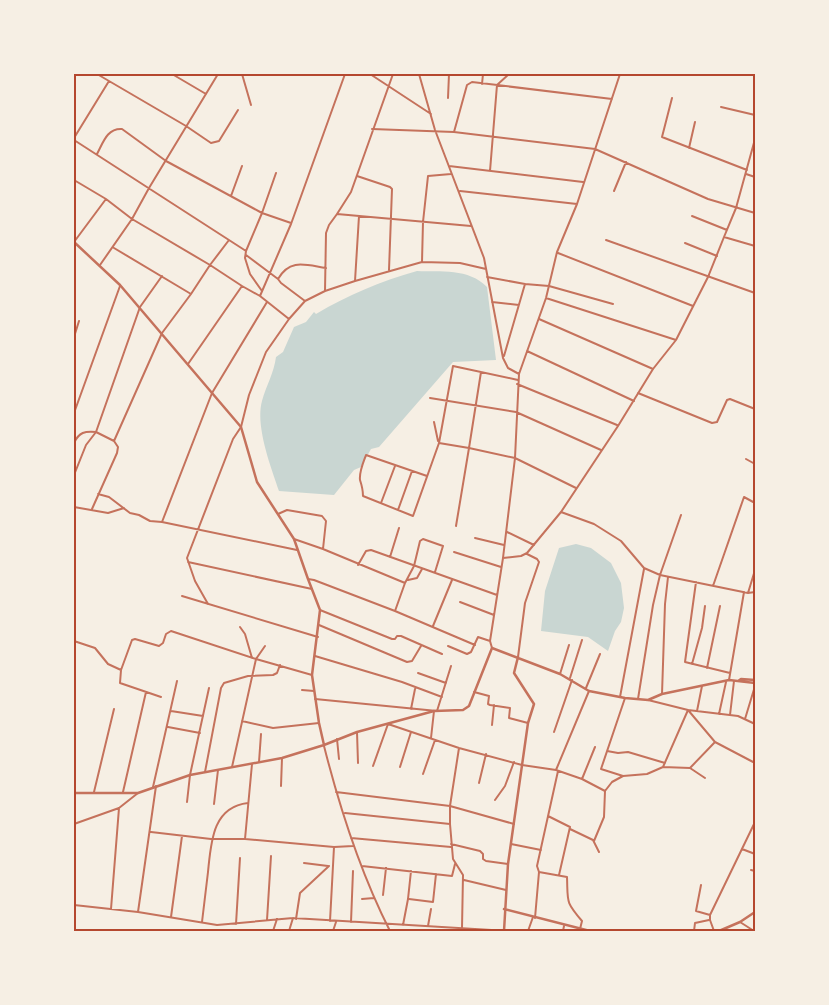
<svg xmlns="http://www.w3.org/2000/svg" width="829" height="1005" font-family="'Source Sans 3',sans-serif">
  <style>
    .water { fill: #c9d6d2 }
    .lines { fill: none; stroke-linecap: round; stroke-linejoin: round }
    .minor { stroke: #c5725c; stroke-width: 2 }
    .tertiary { stroke: #c5725c; stroke-width: 2.5 }
    .neatline { fill: none; stroke: #b5482f; stroke-width: 2 }
  </style>
  <rect width="100%" height="100%" fill="#f6efe4"/>
  <!-- water -->
  <path class="water" d="M417,271c23,1 52,-3 70,16l9,73 -43,2 -74,85 -8,2 -10,18 -7,3 -20,25 -55,-4c-8,-24 -24,-65 -17,-90 4,-15 12,-28 14,-44l7,-5 11,-25 12,-5 8,-10 2,2c32,-19 65,-33 101,-43z
    M576,544l15,4 20,15 10,20 3,25 -3,14 -6,9 -7,20 -20,-14 -47,-6 4,-40 14,-43z"/>
  <g class="lines">
    <!-- minor -->
    <path class="minor" d="M97,74l89,52 25,17 8,-2 19,-31
      M172,74l34,20
      M242,74l9,31
      M370,74l61,40
      M419,74l16,56 49,128 19,100 5,10 11,6
      M482,84l1,-10
      M448,98l1,-24
      M672,98l-10,39 85,33
      M721,107l34,8
      M372,129l82,3 141,17 113,50 47,14
      M454,132l13,-47 5,-3 140,17
      M74,138l35,-57
      M74,140l172,111
      M689,148l6,-26
      M97,154c6,-11 10,-26 25,-25l44,32 96,52 29,10
      M449,166l134,16
      M490,171l7,-86 12,-11
      M746,174l9,3
      M357,176l33,11 2,2 -3,81
      M74,180l32,19 26,20 78,46 19,-25
      M460,191l117,13
      M614,191l12,-29
      M231,196l11,-30
      M337,214l14,-22 42,-118
      M692,216l35,14
      M724,237l31,9
      M606,240l149,53
      M74,242l32,-43
      M685,243l32,13
      M114,248l77,46
      M558,253l135,53
      M246,255l32,24
      M422,262l1,-40 5,-46 23,-2
      M100,265l32,-46 17,-31 69,-114
      M487,277l38,7 24,2 64,18
      M355,281l4,-65
      M262,291l-12,-17 -5,-16 1,-7 16,-38 14,-40
      M325,291l1,-58 3,-8 8,-11 134,12
      M260,296l29,23
      M546,298l130,42
      M305,301l-24,-18 -3,-4c12,-21 28,-14 48,-11
      M267,302l-55,91 -50,129 135,28
      M492,302l27,3
      M539,319l114,50
      M74,337l5,-16
      M527,351l107,50
      M504,356l21,-72
      M188,364l54,-78 18,10 31,-72 54,-150
      M517,384l100,41
      M638,393l74,30 5,-1 10,-22 3,-1 25,10
      M430,398l86,14 85,38
      M74,413l46,-127
      M434,422l4,19
      M114,441l48,-108 29,-39 19,-29 32,21
      M74,443c5,-11 11,-12 22,-11l-10,13 -12,30
      M439,443l30,5 12,-76
      M746,459l9,5
      M427,476l-61,-21c-3,8 -7,17 -6,25 2,6 3,9 3,16l50,20 26,-73 14,-77 65,14
      M98,494l11,3 21,16 9,2 11,6 12,1
      M381,503l14,-37
      M74,507l34,6 16,-5
      M92,509l25,-56 1,-6 -4,-6 -18,-9 44,-125 22,-31
      M398,510l14,-39
      M561,512l33,12 27,17 23,27 16,7 88,18 7,-1
      M278,514l9,-4 35,6 4,5 -3,28
      M456,526l13,-78 46,10 61,30
      M507,532l27,13
      M475,538l29,7
      M294,539l29,10 82,34 -10,28 -81,-31 -6,-1
      M454,552l47,15
      M390,557l9,-29
      M503,558l18,-2 6,-3 34,-41 57,-86 35,-57 23,-29 32,-63 16,-40 12,-29 19,-69
      M188,562l124,27
      M358,565l8,-14 5,-1 126,45
      M408,580l9,-2 5,-9
      M696,582l-11,80 45,11
      M405,583l9,-17 6,-25 3,-2 20,7 -8,26
      M713,586l31,-89 11,6
      M748,593l7,-23
      M182,596l136,41
      M460,602l34,13
      M208,604l-13,-23 -8,-23 46,-119 8,-12 8,-32 17,-43 23,-33 16,-18 20,-10 30,-10 67,-19 38,1 26,6
      M320,610l72,29h3l2,-3h4l41,18
      M395,611l80,34
      M319,625l88,37 5,-1 9,-15
      M433,626l19,-46
      M240,627l5,7 7,24
      M74,641l21,7 13,16 13,6
      M448,646l19,8 4,-2 7,-15 12,4
      M492,648l-2,-7 13,-83 12,-100 4,-84 27,-76 11,-46 20,-48 43,-130
      M315,656l87,26 40,15
      M518,657l7,-54 14,-41 -2,-3 -10,-5
      M692,664l10,-36 3,-22
      M707,668l13,-62
      M418,673l28,10
      M560,674l9,-29
      M570,678l12,-38
      M729,680l15,-88
      M586,688l14,-34
      M302,690l12,1
      M474,692l15,4 -1,8 2,1 20,3 -1,10 19,5
      M662,694l3,-90 3,-27
      M161,697l-41,-14 1,-13 11,-30 3,-1 24,7 4,-3 3,-9 5,-3 85,28 56,16
      M620,697l24,-128
      M315,699l122,12 14,-45
      M638,699l15,-94 7,-30 21,-60
      M648,700l40,10 50,6 17,8
      M411,709l4,-20
      M171,711l32,5
      M697,711l5,-25
      M719,714l7,-32
      M730,715l4,-34
      M745,719l10,-33
      M242,721l31,7 46,-5
      M492,725l2,-20
      M168,727l32,6
      M357,732l1,31
      M554,732l18,-52
      M431,738l3,-27
      M337,739l2,20
      M324,746c16,63 36,126 66,185
      M459,748l-9,58v18l3,35 10,16 -1,53
      M607,751l11,2 10,-1 37,11
      M259,762l2,-28
      M373,766l15,-42 71,24 63,17 34,5 26,9 23,12 7,-9 11,-6 24,-2 16,-7 27,1 25,-26
      M232,767l24,-108 9,-13
      M400,767l11,-35
      M663,767l25,-57 27,32 40,21
      M690,768l15,10
      M556,770l33,-79
      M205,772l16,-84 3,-5 24,-7 25,-1 4,-2 3,-8
      M423,774l12,-34
      M623,776l-22,-7 24,-71
      M582,779l13,-32
      M479,783l7,-29
      M281,786l1,-28
      M153,787l24,-106
      M94,792l20,-83
      M123,792l23,-100
      M336,792l114,14 64,18
      M495,800l10,-14 9,-24
      M187,802l3,-27 19,-87
      M214,804l4,-34
      M345,813l105,11
      M548,816l22,11 -11,48
      M74,824l45,-16 19,-15
      M570,829l23,11 6,12
      M151,832l60,7h34l89,8 19,-1
      M351,838l100,9
      M245,839l7,-75
      M594,841l10,-24 1,-26
      M451,844l29,7 3,3v5l3,2 22,3
      M511,844l30,6
      M742,849l13,5
      M304,863l24,3
      M362,866l90,10 3,-12
      M751,870l4,1
      M539,872l28,5c1,25 -2,24 15,44l-2,8
      M464,880l42,10
      M701,885l-5,26 14,4
      M383,895l3,-27
      M362,899l12,-1
      M409,899l24,3 3,-28
      M74,905l64,7 79,13 76,-7 215,13
      M111,909l8,-101
      M138,912l18,-126
      M171,917l11,-81
      M535,918l4,-46 -2,-6 21,-95
      M296,919l4,-26 29,-27
      M267,920l4,-64
      M330,921l4,-74
      M202,922c2,-17 4,-33 6,-50 3,-29 4,-65 40,-69
      M351,922l2,-51
      M740,922l14,9
      M236,924l4,-66
      M403,925l5,-26 3,-28
      M428,926l3,-17
      M273,931l4,-12
      M289,931l4,-13
      M333,931l3,-9
      M528,931l5,-14
      M563,931l1,-5
      M694,931l1,-8 14,-3
      M714,931l-4,-11v-5l45,-93"/>
    <!-- tertiary -->
    <path class="tertiary" d="M74,242l46,43 121,142 16,55 37,57 14,40 12,31 -8,65 7,48 5,22
      M738,681l3,-2 14,1
      M74,793h64l52,-18 92,-17 42,-13 33,-13 77,-21 29,-1 6,-4 23,-58 68,26 29,17 36,7 23,2 14,-6 67,-14 26,3
      M504,909l86,22
      M504,931l4,-67 20,-141 6,-19 -20,-31 4,-16
      M719,931l21,-9 15,-10"/>
  </g>
  <!-- border -->
  <rect width="829" height="1005" fill="none" stroke="#f6efe4" stroke-width="150"/>
  <rect x="75" y="75" width="679" height="855" class="neatline"/>
</svg>
